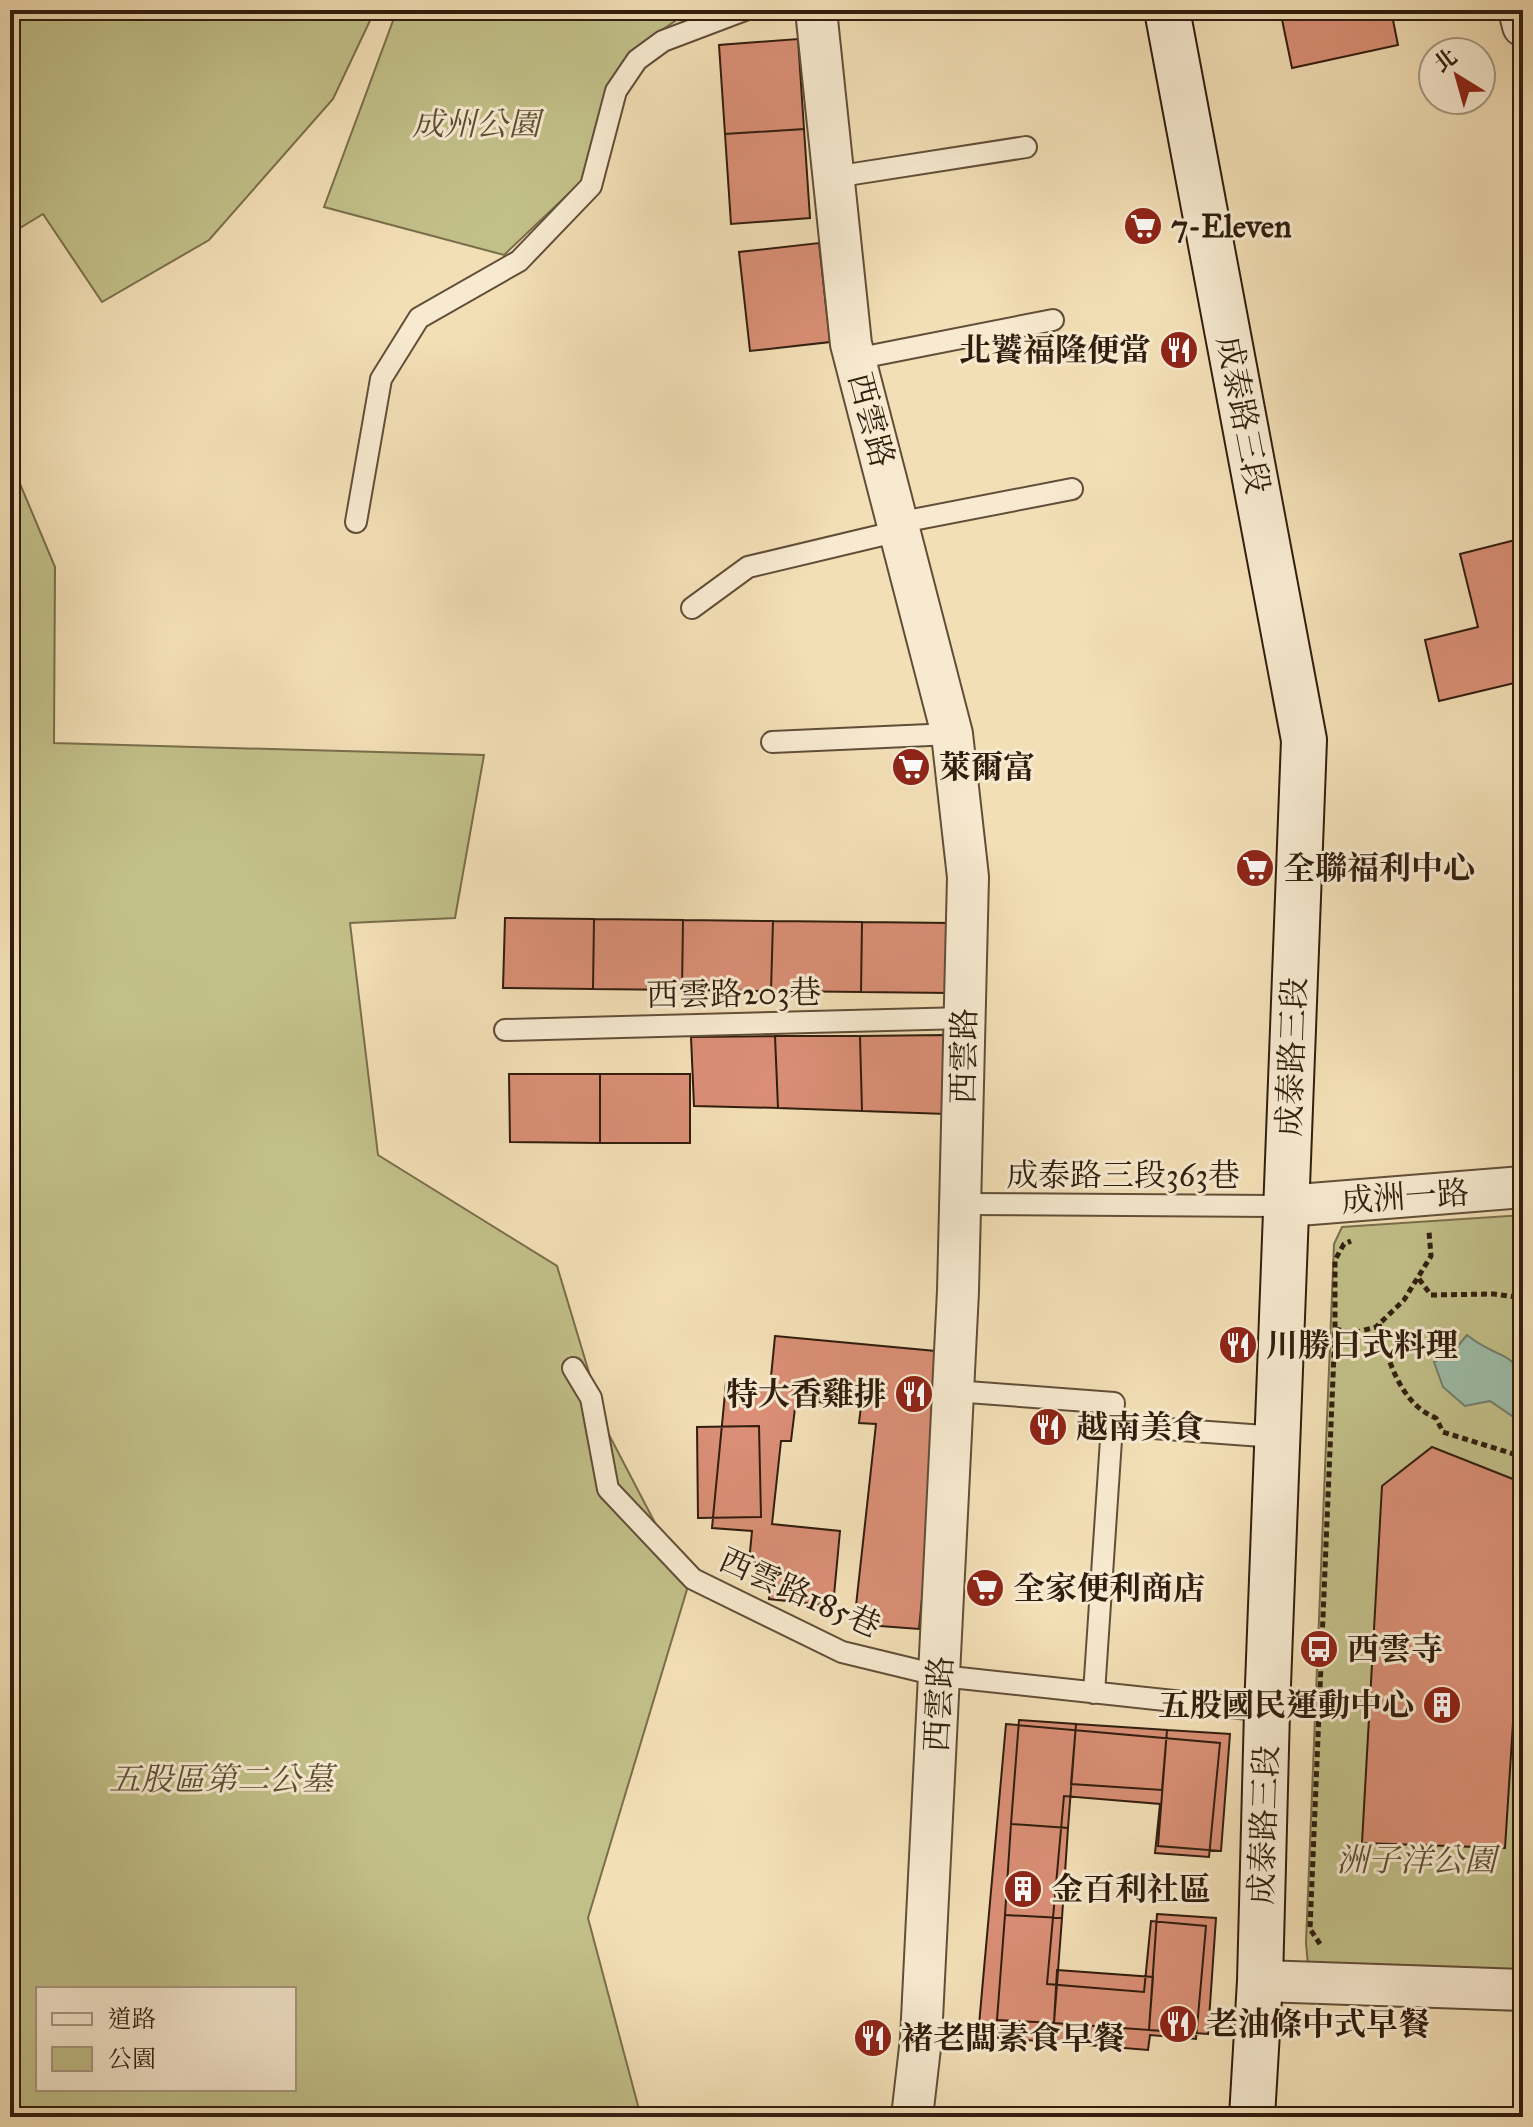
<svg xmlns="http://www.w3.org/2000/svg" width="1533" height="2127" font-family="'IM FELL Great Primer','Noto Serif TC',serif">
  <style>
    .green { fill: #c2c089; stroke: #7a6e4c; stroke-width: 2; fill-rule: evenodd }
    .water { fill: #9cbdaa; stroke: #717d6c; stroke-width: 2 }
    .building { fill: #da8f76; stroke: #311d0e; stroke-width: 2 }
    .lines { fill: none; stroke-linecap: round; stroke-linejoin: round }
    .service-casing { stroke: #624e38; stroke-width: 24 }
    .minor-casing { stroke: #624e38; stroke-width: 44 }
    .secondary-casing { stroke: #311d0e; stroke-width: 48 }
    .path { stroke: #311d0e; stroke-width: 5; stroke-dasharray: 6 4; stroke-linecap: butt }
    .service { stroke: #f7ead0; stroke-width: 20 }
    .minor { stroke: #f7ead0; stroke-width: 40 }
    .secondary { stroke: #f7ead0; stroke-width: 44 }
    .labels { text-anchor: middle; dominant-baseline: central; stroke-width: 6; stroke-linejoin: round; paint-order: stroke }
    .park-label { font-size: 32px; font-style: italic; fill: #5c4e33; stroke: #f7ead0 }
    .poi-label { font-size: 32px; font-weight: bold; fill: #311d0e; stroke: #f7ead0; text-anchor: start }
    .street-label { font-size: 32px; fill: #311d0e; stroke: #f7ead0 }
  </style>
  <rect width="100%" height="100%" fill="#f3dfb6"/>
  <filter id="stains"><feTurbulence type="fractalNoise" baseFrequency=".0025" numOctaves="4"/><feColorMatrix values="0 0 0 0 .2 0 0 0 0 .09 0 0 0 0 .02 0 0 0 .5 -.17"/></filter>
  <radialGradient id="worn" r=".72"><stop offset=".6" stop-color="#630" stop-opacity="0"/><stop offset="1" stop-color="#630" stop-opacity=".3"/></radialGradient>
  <!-- green -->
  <path class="green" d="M10,10h365l-42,89 -124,141 -107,62 -59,-88 -33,20z
    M397,10h294l-58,40 -25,41 -27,91 -77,73 -180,-48z
    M10,460l45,107 -1,176 430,12 -29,163 -105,5 28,232 179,111 49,163 82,157 -100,332 53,199h-631zM38,1989h256v100h-256z
    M1523,1215v756l-215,-6 -2,-22 28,-699 8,-17z"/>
  <!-- water -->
  <path class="water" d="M1467,1335c16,13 24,14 40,23 18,10 16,42 16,60h-8l-25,-17 -25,5 -22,-19 -9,-25 19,-10z"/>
  <!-- building -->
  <path class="building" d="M1280,10h111l7,35 -106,23z
    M798,39l6,90 -79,5 -6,-89z
    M804,129l6,89 -79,6 -6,-90z
    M819,243l11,99 -80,9 -11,-99z
    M1523,538v143l-84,20 -14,-61 53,-13 -18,-73z
    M505,918l89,1 -1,70 -90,-1z
    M594,919l89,1 -1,70 -89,-1z
    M683,920l90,1 -2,70 -89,-1z
    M773,921l89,1 -1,70 -90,-1z
    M862,922l89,1 -1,70 -89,-1z
    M944,1035l2,79 -84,-3 -2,-75z
    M775,1036h85l2,75 -84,-3z
    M775,1036l3,72 -84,-2 -3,-69z
    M509,1074h91v69l-90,-1z
    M600,1074h90v69h-90z
    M775,1336l171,16 -27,277 -65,-5 22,-200 -17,-1 2,-17 -65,-6 -5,41h-10l-9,83 68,7 -7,75 -64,-7 3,-35 -23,-2 3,-31 -40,-3 14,-145 44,4z
    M759,1426l2,91 -63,1 -1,-91z
    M1432,1447l91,36v84l-18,281 -143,-5 20,-357z
    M1019,1720l57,4 -8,104 -57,-4z
    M1006,1724l214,19 -11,114 -54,-4 5,-49 -96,-8 -17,188 97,8 7,-71 55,5 -10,113 -46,-4 -2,15 -170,-14z
    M1076,1724l91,6 -5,60 -91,-6z
    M1167,1730l63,4 -9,117 -63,-5z
    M1011,1824l57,4 -6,90 -57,-3z
    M1157,1914l59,4 -8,116 -59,-4z
    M1005,1915l57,3 -8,105 -57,-3z
    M1057,1970l96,7 -4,53 -95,-7z"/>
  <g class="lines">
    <defs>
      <path id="service" d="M834,177l192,-30
        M855,359l198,-39
        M356,522l25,-143 38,-61 100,-57 72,-75 25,-95 21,-31 26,-19 82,-31
        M897,523l175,-34
        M692,608l56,-41 151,-36
        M772,742l180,-8
        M505,1030l460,-12
        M960,1204l326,2
        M573,1368l18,30 17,91 85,90 149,73 99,24 326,35
        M954,1391l160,12 -2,22 165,12
        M1094,1693l18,-268"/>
      <path id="minor" d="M816,10l35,334 101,390 16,143 -10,414 -37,748 -9,78
        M1519,10l4,16
        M1286,1206l237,-19
        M1260,1981l263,9"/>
      <path id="secondary" d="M1167,10l137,730 -37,971 -7,270 -8,136"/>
    </defs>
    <!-- service casing -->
    <use href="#service" class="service-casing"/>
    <!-- minor casing -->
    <use href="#minor" class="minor-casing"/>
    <!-- secondary casing -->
    <use href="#secondary" class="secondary-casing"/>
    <!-- path -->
    <path class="path" d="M1419,1279l12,16 63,-1 29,4
      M1379,1324c8,34 21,80 57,94l7,14 80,25
      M1335,1329l18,4 23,-6 28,-27 27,-44 -2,-24
      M1320,1944l-10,-15 25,-600v-69l9,-16 7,-3"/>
    <!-- service -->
    <use href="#service" class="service"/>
    <!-- minor -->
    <use href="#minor" class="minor"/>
    <!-- secondary -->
    <use href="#secondary" class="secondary"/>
  </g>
  <!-- icons -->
  <defs>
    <symbol id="supermarket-disc" viewBox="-11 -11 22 22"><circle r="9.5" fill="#8f2418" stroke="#f7ead0"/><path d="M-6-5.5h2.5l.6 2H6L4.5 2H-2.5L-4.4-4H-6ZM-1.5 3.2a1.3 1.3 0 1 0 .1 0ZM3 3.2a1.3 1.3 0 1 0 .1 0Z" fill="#fff"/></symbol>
    <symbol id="restaurant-disc" viewBox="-11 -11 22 22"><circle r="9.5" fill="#8f2418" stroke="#f7ead0"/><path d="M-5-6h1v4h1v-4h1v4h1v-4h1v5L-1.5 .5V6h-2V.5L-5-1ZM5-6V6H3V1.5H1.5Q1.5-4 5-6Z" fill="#fff"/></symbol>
    <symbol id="bus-disc" viewBox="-11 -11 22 22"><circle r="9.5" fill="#8f2418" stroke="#f7ead0"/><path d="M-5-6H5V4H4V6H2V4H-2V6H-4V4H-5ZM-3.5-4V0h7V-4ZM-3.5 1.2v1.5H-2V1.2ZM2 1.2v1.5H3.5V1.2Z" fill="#fff"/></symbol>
    <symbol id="building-disc" viewBox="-11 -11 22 22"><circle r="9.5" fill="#8f2418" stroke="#f7ead0"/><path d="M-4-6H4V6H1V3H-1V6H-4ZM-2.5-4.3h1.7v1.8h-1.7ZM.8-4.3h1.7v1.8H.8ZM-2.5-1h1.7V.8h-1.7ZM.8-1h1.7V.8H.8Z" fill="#fff"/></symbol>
  </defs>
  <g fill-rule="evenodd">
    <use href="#supermarket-disc" x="1121" y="204" width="44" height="44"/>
    <use href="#restaurant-disc" x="1157" y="328" width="44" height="44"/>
    <use href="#supermarket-disc" x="889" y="745" width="44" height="44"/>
    <use href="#supermarket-disc" x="1233" y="846" width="44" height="44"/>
    <use href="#restaurant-disc" x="1216" y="1323" width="44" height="44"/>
    <use href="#restaurant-disc" x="892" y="1372" width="44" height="44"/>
    <use href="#restaurant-disc" x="1026" y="1405" width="44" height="44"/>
    <use href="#supermarket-disc" x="963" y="1566" width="44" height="44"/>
    <use href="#bus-disc" x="1297" y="1627" width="44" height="44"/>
    <use href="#building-disc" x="1420" y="1683" width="44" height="44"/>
    <use href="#building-disc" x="1001" y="1867" width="44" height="44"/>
    <use href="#restaurant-disc" x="1156" y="2002" width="44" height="44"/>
    <use href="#restaurant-disc" x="851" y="2016" width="44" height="44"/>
  </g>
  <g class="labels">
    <!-- park labels -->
    <g class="park-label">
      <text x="476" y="124">成州公園</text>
      <text x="221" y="1779">五股區第二公墓</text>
      <text x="1416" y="1860">洲子洋公園</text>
    </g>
    <!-- poi labels -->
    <g class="poi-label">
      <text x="1171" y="226">7-Eleven</text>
      <text x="1151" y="350" text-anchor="end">北饕福隆便當</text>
      <text x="939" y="767">萊爾富</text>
      <text x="1283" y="868">全聯福利中心</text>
      <text x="1266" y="1345">川勝日式料理</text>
      <text x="886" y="1394" text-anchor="end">特大香雞排</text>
      <text x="1076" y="1427">越南美食</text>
      <text x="1013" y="1588">全家便利商店</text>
      <text x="1347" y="1649">西雲寺</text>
      <text x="1414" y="1705" text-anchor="end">五股國民運動中心</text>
      <text x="1051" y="1889">金百利社區</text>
      <text x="1206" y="2024">老油條中式早餐</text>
      <text x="901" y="2038">褚老闆素食早餐</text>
    </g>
    <!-- street labels -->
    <g class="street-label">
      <text transform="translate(1243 415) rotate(79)">成泰路三段</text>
      <text transform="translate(871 420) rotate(75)">西雲路</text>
      <text transform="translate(734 994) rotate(-1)">西雲路203巷</text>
      <text transform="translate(964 1056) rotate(-89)">西雲路</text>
      <text transform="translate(1292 1057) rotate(-88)">成泰路三段</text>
      <text x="1123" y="1175">成泰路三段363巷</text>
      <text transform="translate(1405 1197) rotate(-4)">成洲一路</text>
      <text transform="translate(800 1593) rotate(24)">西雲路185巷</text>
      <text transform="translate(939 1704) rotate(-87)">西雲路</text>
      <text transform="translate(1264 1825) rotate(-88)">成泰路三段</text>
    </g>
  </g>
  <!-- margin -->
  <rect width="1533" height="2127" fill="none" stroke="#f3dfb6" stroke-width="40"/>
  <rect x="12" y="12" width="1509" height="2103" fill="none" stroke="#311d0e" stroke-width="4"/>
  <rect x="20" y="20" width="1493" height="2087" fill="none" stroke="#311d0e" stroke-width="2"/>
  <!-- legend -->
  <rect x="36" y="1987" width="260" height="104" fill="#f7ead0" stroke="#a89882" stroke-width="2"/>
  <rect x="52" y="2013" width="40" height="12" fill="#f7ead0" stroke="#a89882" stroke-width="2"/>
  <text x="108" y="2027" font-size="24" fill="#311d0e">道路</text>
  <rect x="52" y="2047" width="40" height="24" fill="#c2c089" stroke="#a89882" stroke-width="2"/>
  <text x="108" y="2067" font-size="24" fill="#311d0e">公園</text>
  <!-- north arrow -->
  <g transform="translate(1457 76) rotate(323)"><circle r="38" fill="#f7ead0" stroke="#a89882" stroke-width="2"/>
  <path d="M0-6L14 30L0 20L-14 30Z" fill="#8f2418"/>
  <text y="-12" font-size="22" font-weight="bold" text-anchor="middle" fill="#311d0e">北</text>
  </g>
  <rect width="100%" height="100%" filter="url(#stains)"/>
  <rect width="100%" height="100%" fill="url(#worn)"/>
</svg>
